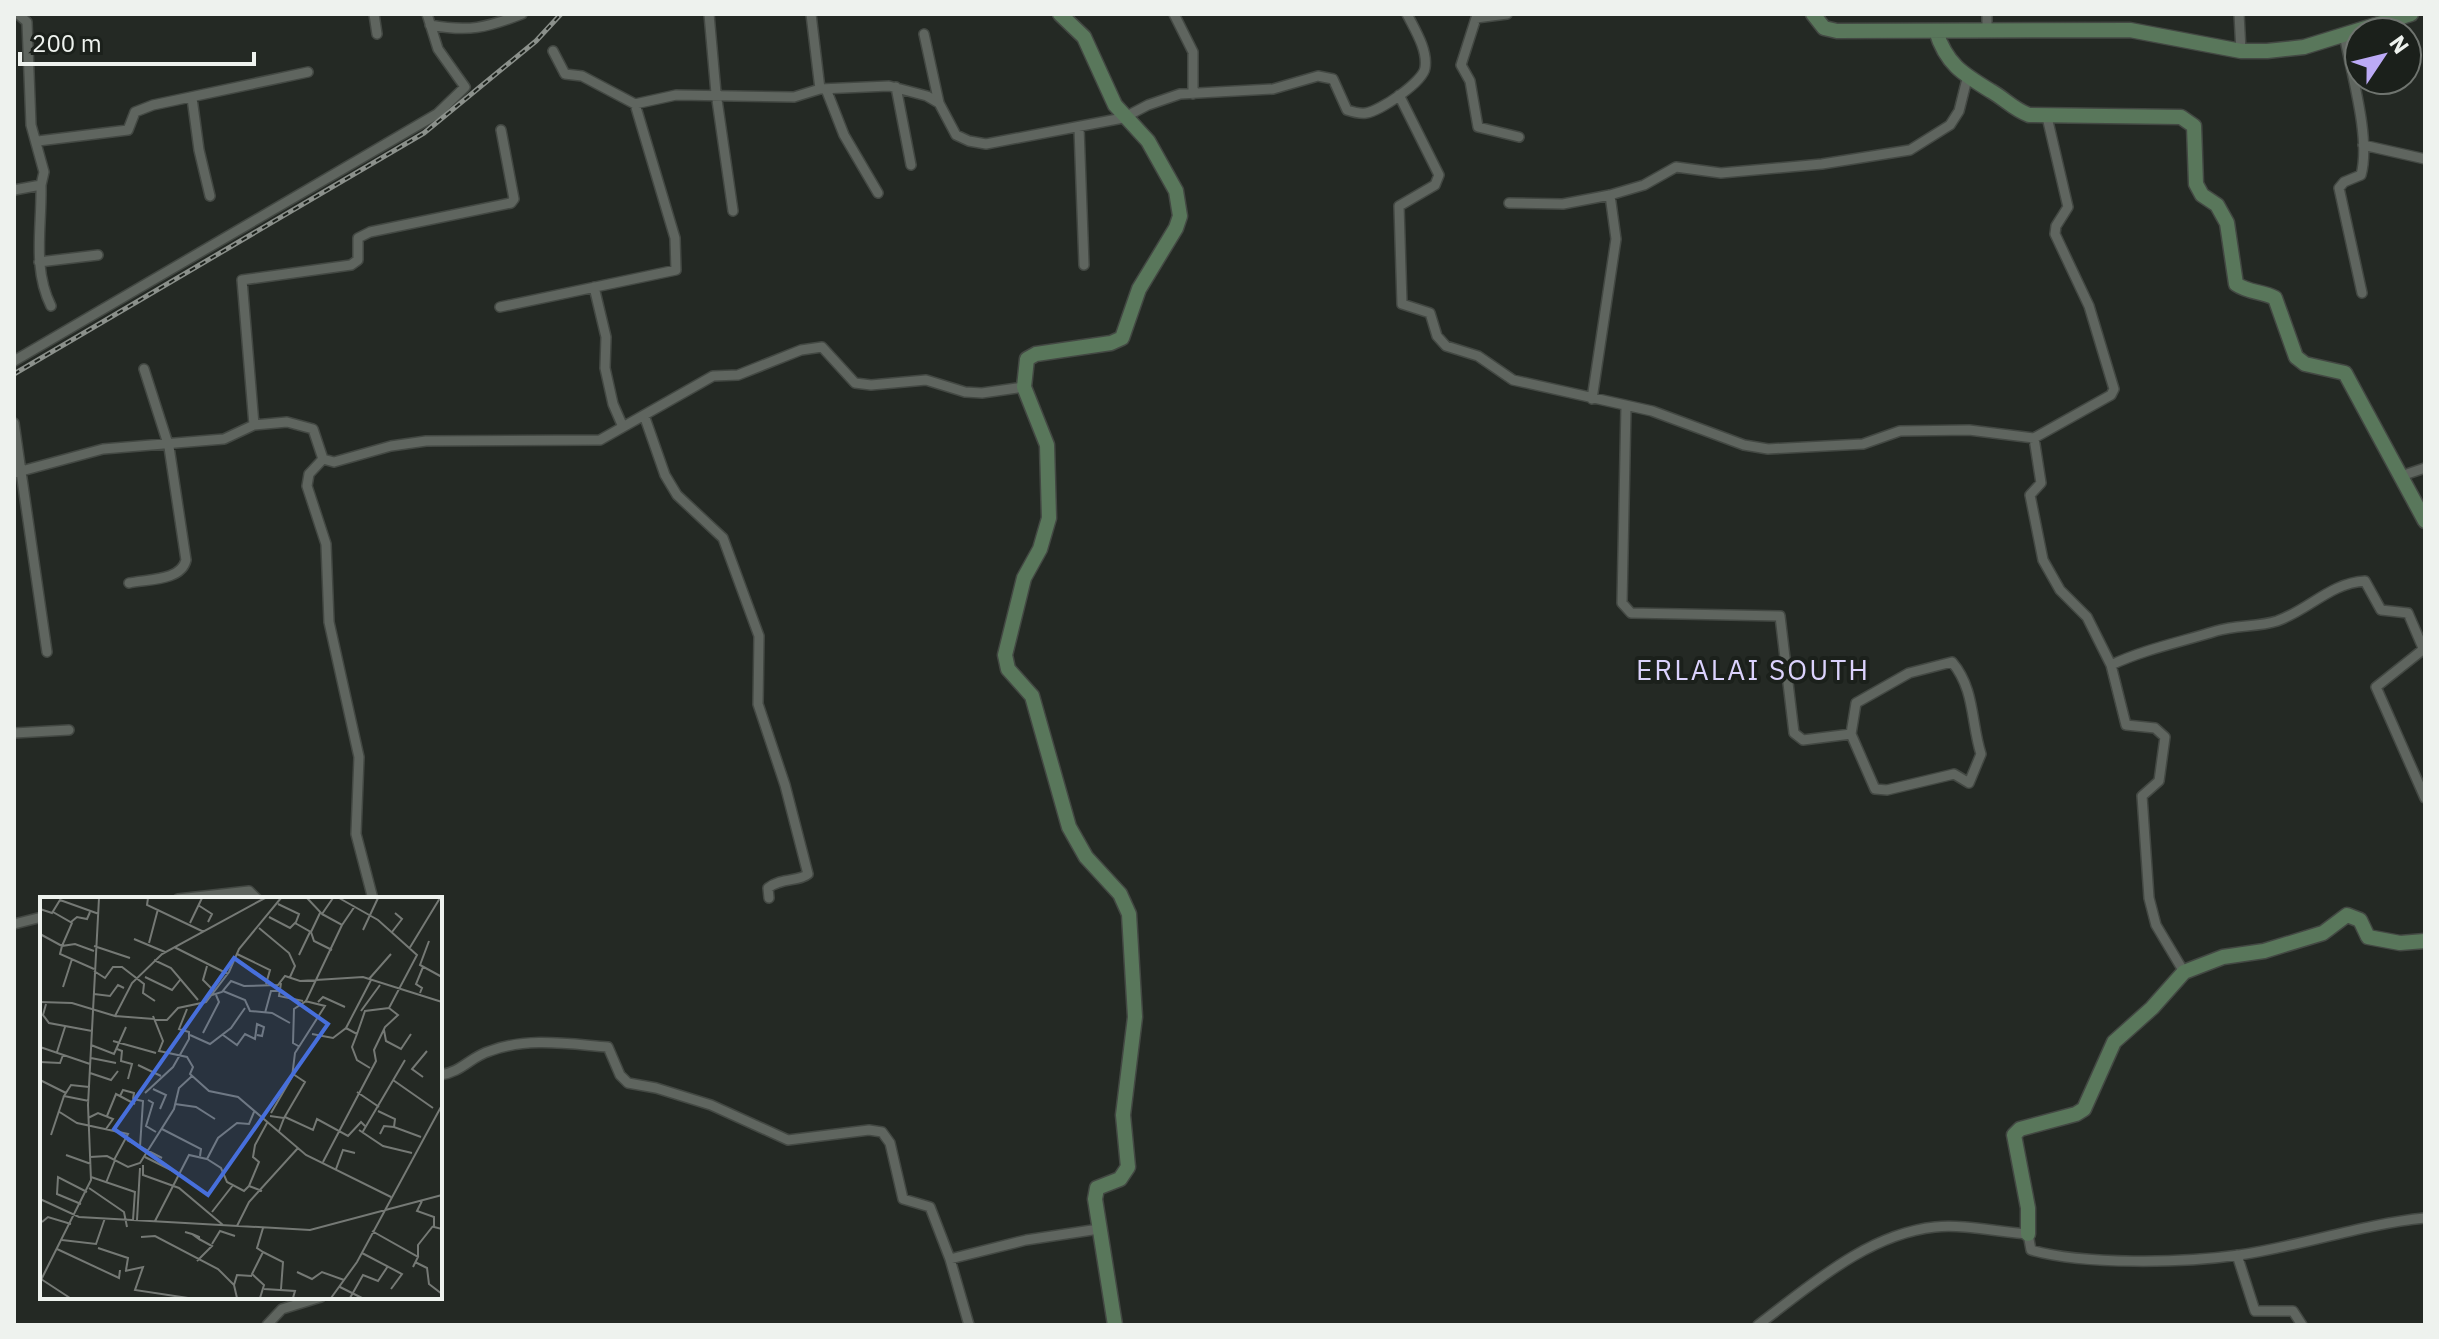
<svg xmlns="http://www.w3.org/2000/svg" width="2439" height="1339" font-family="'IBM Plex Sans',sans-serif">
  <style>
    .lines { fill: none; stroke-linecap: round; stroke-linejoin: round }
    .street-casing { stroke: #434843; stroke-width: 12 }
    .secondary-casing { stroke: #434843; stroke-width: 17 }
    .street { stroke: #5f655f; stroke-width: 9 }
    .secondary { stroke: #59775b; stroke-width: 14 }
    .rail-casing { stroke: #8b908b; stroke-width: 5 }
    .rail { stroke: #1b201b; stroke-width: 2; stroke-dasharray: 6; stroke-linecap: butt }
    .labels { text-anchor: middle; dominant-baseline: central; stroke-width: 8; stroke-linejoin: round; paint-order: stroke }
    .quarter-label { font-size: 28px; letter-spacing: 2px; fill: #dbd2fd; stroke: #1b201b }
    .inset-road { fill: none; stroke: #757975; stroke-width: 2 }
    .view { fill: #476fdc; fill-opacity: 0.15; stroke: #476fdc; stroke-width: 4 }
    .inset-edge { fill: none; stroke: #eef2ee; stroke-width: 4 }
  </style>
  <rect width="100%" height="100%" fill="#242924"/>
  <g class="lines">
    <defs>
      <path id="street" d="M374,14l3,20
        M709,14l7,79 17,118
        M811,14l9,75
        M1174,14l19,38v42
        M1507,14l-31,4 -15,47 9,16 8,46 41,10
        M1987,14v18
        M2239,14l2,37
        M430,25c39,7 56,3 92,-11
        M924,34l15,69
        M2344,34c7,39 27,104 17,141l-17,7 -5,6 23,105
        M553,51l12,23 17,2 53,28 41,-9 118,2 26,-8 69,-3 38,10 12,7 17,32 13,6 17,3 137,-26 25,-13 32,-11 93,-5 45,-13 15,3 14,31c6,2 12,4 19,3 14,-2 57,-31 59,-45 3,-18 -10,-38 -18,-54
        M896,87l15,78
        M826,89l18,46 34,58
        M1399,95l40,80 -4,10 -36,21 3,98 28,9 7,23 9,10 32,10 35,24 139,31 92,34 24,4 95,-5 37,-13 69,-1 65,8 77,-43 3,-6 -25,-83 -34,-72 1,-8 12,-19 -21,-90
        M192,98l7,52 11,46
        M1079,128l5,137
        M38,141l90,-11 7,-18 18,-7 155,-33
        M2363,145l62,14
        M41,185c1,42 -9,83 10,121
        M14,190l27,-5 3,-13 -13,-47 -4,-103 -9,-8
        M1509,203l54,1 47,-9 34,-10 32,-18 45,6 101,-9 88,-14 40,-25 9,-14 8,-32
        M39,262l59,-7
        M594,287l12,50 -1,31 8,36 10,23
        M500,307l176,-37 -1,-32 -40,-134
        M14,361l423,-247 28,-27 -27,-38 -11,-35
        M1592,399l24,-160 -6,-44
        M1626,406l-4,197 9,10 149,3 14,117 9,7 48,-6 5,-31 53,-30 43,-11c23,27 19,61 29,92l-12,29 -15,-9 -67,16 -12,-1 -24,-55
        M644,415l21,60 12,20 46,43 36,98 -1,68 27,81 23,89c-9,8 -26,3 -40,14l1,10
        M14,423l33,229
        M254,425l-12,-145 109,-15 7,-5v-22l12,-6 141,-29 3,-4 -13,-69
        M2034,438l7,45 -11,12 13,65 17,30 27,27 24,48 15,60 29,3 10,9 -6,44 -17,15 7,102 7,27 28,47
        M323,459l-14,15 -2,12 19,58 3,78 30,135 -3,77 17,65
        M14,473l89,-24 121,-10 30,-14 33,-3 26,7 10,30 11,3 57,-16 35,-5 174,-1 113,-64 25,-1 63,-25 21,-3 33,36 16,2 55,-5 39,12 17,1 42,-6
        M2401,476l24,-8
        M129,583c19,-4 52,-2 57,-23l-17,-113 -25,-78
        M2425,648l-49,39 49,111
        M2111,665c34,-16 70,-23 105,-34 20,-6 42,-4 61,-10 32,-11 53,-38 88,-40l16,29 27,3 15,35
        M14,733l55,-3
        M178,899l71,-8 8,8
        M14,924l28,-7
        M440,1075c22,-3 30,-18 50,-24 37,-14 79,-7 118,-4l12,28 8,8 28,5 55,17 77,35 81,-10 13,2 8,11 13,56 27,8 20,52 76,-19 73,-11
        M2237,1255l18,56h38l9,14
        M950,1259l19,66
        M267,1325l15,-16 39,-12
        M1758,1325c52,-39 109,-91 177,-98 29,-3 63,5 93,7l3,16c53,15 152,13 208,5 62,-9 123,-31 186,-37"/>
      <path id="secondary" d="M1060,14l24,23 31,68 33,36 28,50 4,25 -4,12 -37,61 -17,49 -11,5 -75,11 -9,5 -3,28 23,58 2,73 -9,31 -16,29 -19,77 3,14 24,27 37,131 17,30 34,37 9,20 6,103 -12,98 5,52 -8,12 -23,9 -2,11 20,126
        M1813,14l11,14 13,3 293,-1 111,21h26l37,-4 107,-33
        M1936,31c10,33 27,43 55,60 14,8 22,18 38,24l152,2 13,9 2,58 6,11 15,10 10,18 9,61c13,9 26,7 39,14l21,59 9,7 40,9 80,148
        M2028,1234v-26l-14,-73 6,-6 56,-15 8,-5 30,-67 38,-34 32,-36 39,-15 41,-6 59,-18 24,-18 13,5 8,17 32,6 25,-2"/>
    </defs>
    <!-- street casing -->
    <use href="#street" class="street-casing"/>
    <!-- secondary casing -->
    <use href="#secondary" class="secondary-casing"/>
    <!-- street -->
    <use href="#street" class="street"/>
    <!-- secondary -->
    <use href="#secondary" class="secondary"/>
    <defs>
      <path id="rail" d="M14,374l410,-241 112,-92 25,-27"/>
    </defs>
    <!-- rail casing -->
    <use href="#rail" class="rail-casing"/>
    <!-- rail -->
    <use href="#rail" class="rail"/>
  </g>
  <g class="labels">
    <!-- quarter labels -->
    <g class="quarter-label">
      <text x="1753" y="669">ERLALAI SOUTH</text>
    </g>
  </g>
  <!-- overview -->
  <g transform="translate(40 897)">
    <rect width="402" height="402" fill="#242924"/>
    <path class="inset-road" d="M108,1l-1,7 57,27M267,1l15,16 11,-16M158,8l14,9 -4,8M0,12l12,4 8,-13 39,14M282,17l20,11 13,-19M229,20l21,11 6,-6 3,-8 -21,-10M31,25l6,-5 10,2 3,-7M150,26l12,-25M255,26l16,9 9,-19M219,31l30,25 6,13 -5,11M323,33l15,-32M271,35l3,9 18,9M352,35l10,-13 -7,-6M0,37l22,12 10,-23 -19,-11M94,42l31,13M389,44l-9,24 22,12M109,46l9,-34M54,49l36,12M134,50l54,27M369,52l31,-51M54,54l-19,-7 -13,2 -2,8 34,15M197,57l33,16 -4,14M259,58l11,-23M114,63l17,8 27,32M167,69l-4,14 11,11M54,74l11,7 8,-11h9l22,17 -1,9 12,8M105,80l27,13 8,-10M329,82l22,-25M241,86l-2,13 24,5M23,90l9,-28M183,94l22,9 5,11 22,2 18,10M380,96l2,-5 -6,-4 7,-17M54,97l16,2 8,-11 6,3M172,98l10,-3 9,-11 13,5 34,-1 7,-9 15,5 63,-4 79,25M0,105l32,1 43,13 17,-33 30,-29 103,-56M278,105l5,-5 22,10M6,107l-3,11 6,8 43,8M321,114l19,-26M225,116l6,-22h8M75,119l52,4 11,-12 28,-6 23,-30 10,-23 42,-51M113,119l10,25 -4,10 28,6 6,10 -3,7 19,17 29,6 68,58 85,42M306,131l11,6 -5,13 5,13 13,8M344,133l2,11 15,8 10,-15M163,136l16,-31 -3,-7M272,137l21,4 13,-10 25,-48M317,137l8,-23 24,-3M150,138l20,9 21,-16 14,-20M183,138l14,10 8,-11 10,5 2,-15 7,3 -2,9 -5,-1M73,144l43,12M51,148l23,9 12,-27M0,150l50,17M260,150l-7,-4 1,-34 12,-8 36,-76M77,152l5,2 -1,10 11,3 -4,15M17,155l8,-25M51,161l25,5M0,165l20,1 3,-8M98,168l23,11M50,176l21,7 7,-9M383,180l-11,-8 15,-18M0,183l26,13M353,183l40,28M113,192l13,6 -6,14M317,195l22,15M105,196l28,-26 16,-28v-7l-10,-3 8,-20M80,199l3,-6 11,3 -1,6M93,202l10,2 -3,46M108,203l5,3 -7,23 10,6M49,204l-25,-5 7,-11 18,2M135,207l21,3 19,12M18,214l19,12 51,11 -14,26M338,214l17,8 -1,8M231,216l21,-36 3,-24 30,-47 -20,-5M67,219l9,-22 19,10M230,219l14,2 -5,13M245,220l28,13 4,-11 31,17 13,-14 4,4M48,221l10,-5 15,6 -7,10M244,221l21,-36 -12,-8M122,232l39,20 -1,7M319,233l24,16 29,7M322,236l43,-73M340,237l4,-8 10,1 27,10M11,238l13,-39M87,243l35,18M26,258l25,9M50,260l17,-1 21,11 12,-4 34,-54 5,-21 13,-12M105,260l34,17M167,262l14,9 6,14 17,9 5,-5 13,5M283,265l53,-101 -2,-11 11,-23 13,-12 -9,-7 28,-53 -39,-35 -39,-22M103,268v10l36,13 44,37M296,272l7,-19 12,3M51,280l44,15M66,286l9,-23M209,289l10,-24 -6,-5 2,-12 12,-22M49,291l35,24 3,15M0,302l39,18 231,13 132,-35M382,304l-5,10 17,6v10l8,2M41,307l-24,-10 1,-17 29,15M172,315l21,-27M93,323l2,-29M97,323l3,-52M115,324l34,-66 18,4 11,-21 19,-15 12,1 5,-12M2,325l6,-5 23,7M197,329l12,-24 49,-54M332,334l46,26 -5,10M145,335l7,2 7,3v2l-7,-5M101,340l14,-1 63,33 16,16 3,13M22,343l34,4 9,-26M172,347l8,-13 15,5M58,351l30,10 -2,12M17,352l62,29 1,-8M223,355l20,10 -2,27M322,356l40,21 -11,15M378,360v-12l15,-19M157,364l15,-15 -13,-7M375,365l12,6 2,16 13,10M85,374l18,-4 -8,23 53,8M257,375l15,7 10,-7 22,8M1,382l29,19M0,385l51,-102 -3,-75 11,-207M194,388l3,-10 15,1M300,390l22,11M224,392l31,2 -2,7M220,401l4,-13 -12,-11 11,-22 -6,-4 6,-20M291,401l26,-36 85,-157M310,401l13,-23 15,6 10,-15"/>
    <path class="view" d="M194,61l94,66 -120,171 -94,-66z"/>
    <rect width="402" height="402" class="inset-edge"/>
  </g>
  <!-- border -->
  <rect width="2439" height="1339" fill="none" stroke="#eef2ee" stroke-width="32"/>
  <!-- north arrow -->
  <g transform="translate(2383 56) rotate(55)"><circle r="38" fill="#1b201b" stroke="#6f746f" stroke-width="2"/>
  <path d="M0-6L14 30L0 20L-14 30Z" fill="#bcaaf6"/>
  <text y="-12" font-size="22" font-weight="bold" text-anchor="middle" fill="#eef2ee">N</text>
  </g>
  <!-- scale -->
  <path d="M20 52v12h234v-12" fill="none" stroke="#eef2ee" stroke-width="4"/>
  <text x="32" y="52" font-size="24" fill="#eef2ee" stroke="#1b201b" stroke-width="6" paint-order="stroke">200 m</text>
</svg>
